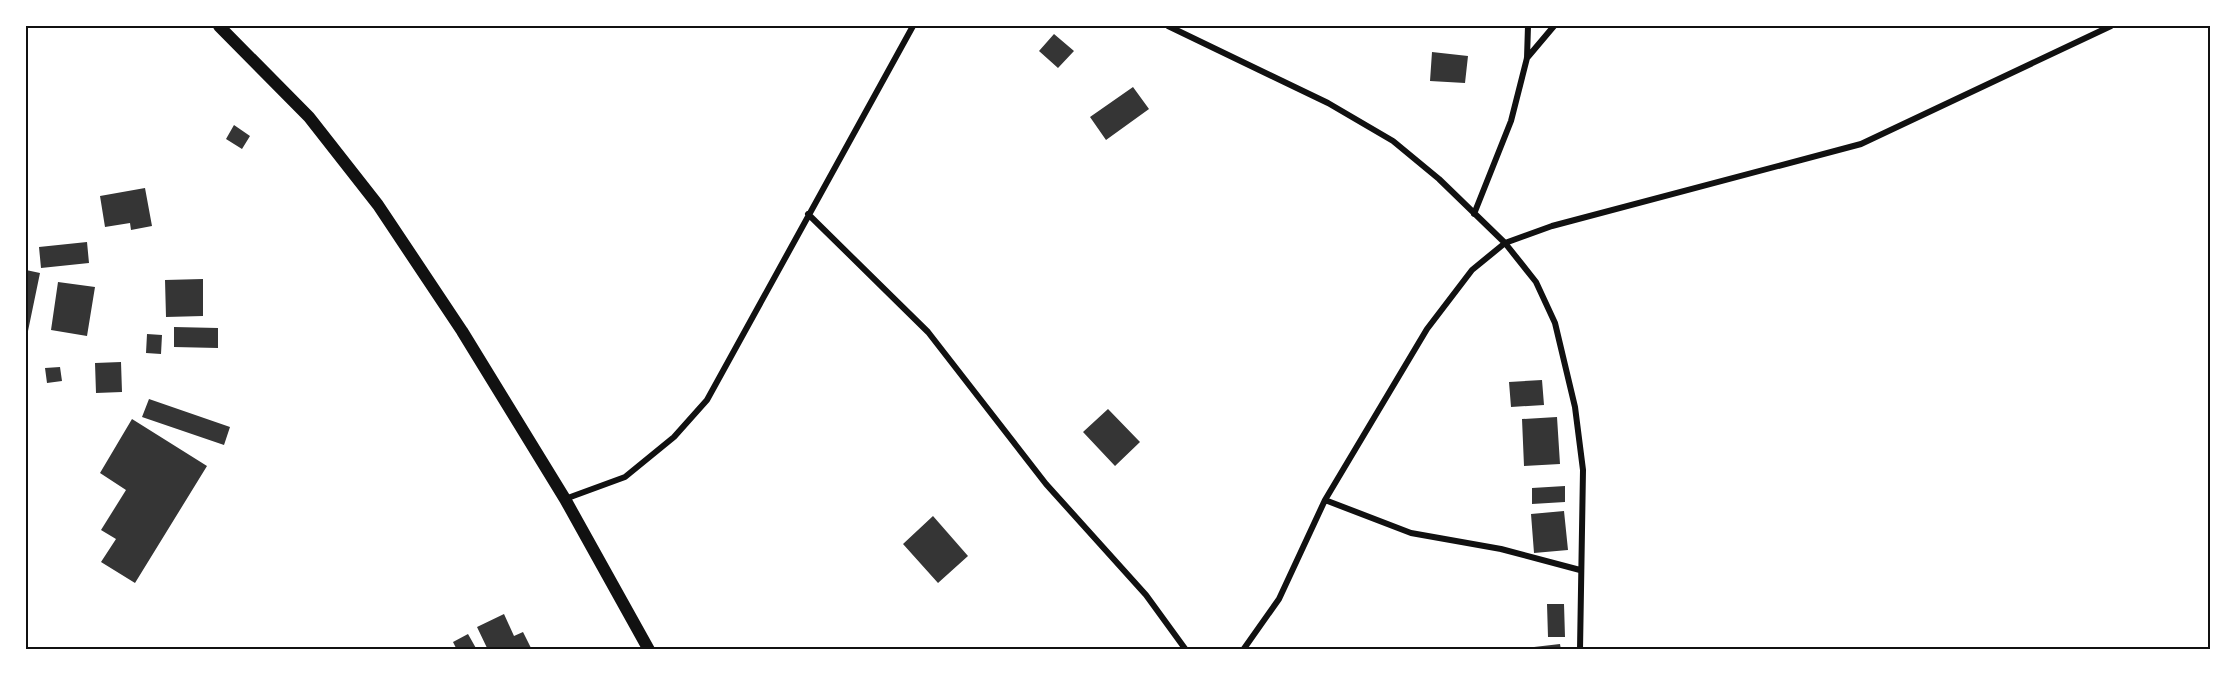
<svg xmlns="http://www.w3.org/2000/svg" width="2236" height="675" font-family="'Titillium Web',sans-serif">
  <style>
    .building { fill: #353535 }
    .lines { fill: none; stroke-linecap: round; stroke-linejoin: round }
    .minor { stroke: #111; stroke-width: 6 }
    .secondary { stroke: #111; stroke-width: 12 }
    .neatline { fill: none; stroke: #111; stroke-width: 2 }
  </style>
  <rect width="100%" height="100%" fill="#fff"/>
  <!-- building -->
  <path class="building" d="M1054,34l20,17 -16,17 -19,-17z
    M1432,52l36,4 -3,27 -35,-2z
    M1133,87l16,22 -43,31 -16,-23z
    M234,125l16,11 -8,13 -16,-10z
    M145,188l7,38 -21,4 -1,-7 -25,4 -5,-31z
    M87,242l2,21 -48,5 -2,-21z
    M26,270l14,3 -12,58h-2z
    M203,279v37l-37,1 -1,-37z
    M58,282l37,5 -8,49 -36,-6z
    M174,327l44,1v20l-44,-1z
    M147,334l15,1 -1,19 -15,-1z
    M121,362l1,30 -26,1 -1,-30z
    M60,367l2,14 -15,2 -2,-15z
    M1542,380l2,25 -33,2 -2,-25z
    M149,399l81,28 -6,18 -82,-28z
    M1108,409l32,33 -25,24 -32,-34z
    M1557,417l3,47 -36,2 -2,-47z
    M132,419l75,47 -72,117 -34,-21 15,-23 -15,-9 25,-40 -26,-17z
    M1565,486v16l-33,2v-16z
    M1564,511l4,39 -34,3 -3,-39z
    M933,516l35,40 -30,27 -35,-39z
    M1547,604h17l1,33h-17z
    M504,614l10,22 9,-4 9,18h-44l-11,-23z
    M468,634l9,16h-20l-4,-8z
    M1560,644l1,6h-26l-1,-3z"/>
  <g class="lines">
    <!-- minor -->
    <path class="minor" d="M1168,26l160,77 65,38 46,38 66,64 31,39 19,41 20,84 8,63 -3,180
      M1527,58l27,-32
      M808,214l120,118 118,152 100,111 40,55
      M1474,214l37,-93 16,-63 1,-32
      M565,499l60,-22 49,-40 33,-37 206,-374
      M1325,500l86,33 90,16 79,21
      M1243,650l36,-51 46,-99 102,-171 45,-59 33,-27 47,-17 309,-82 250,-118"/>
    <!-- secondary -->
    <path class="secondary" d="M219,26l90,91 69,88 84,126 103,168 84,151"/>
  </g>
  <!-- border -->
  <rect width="2236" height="675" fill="none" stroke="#ffffff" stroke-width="54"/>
  <rect x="27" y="27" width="2182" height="621" class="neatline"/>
</svg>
